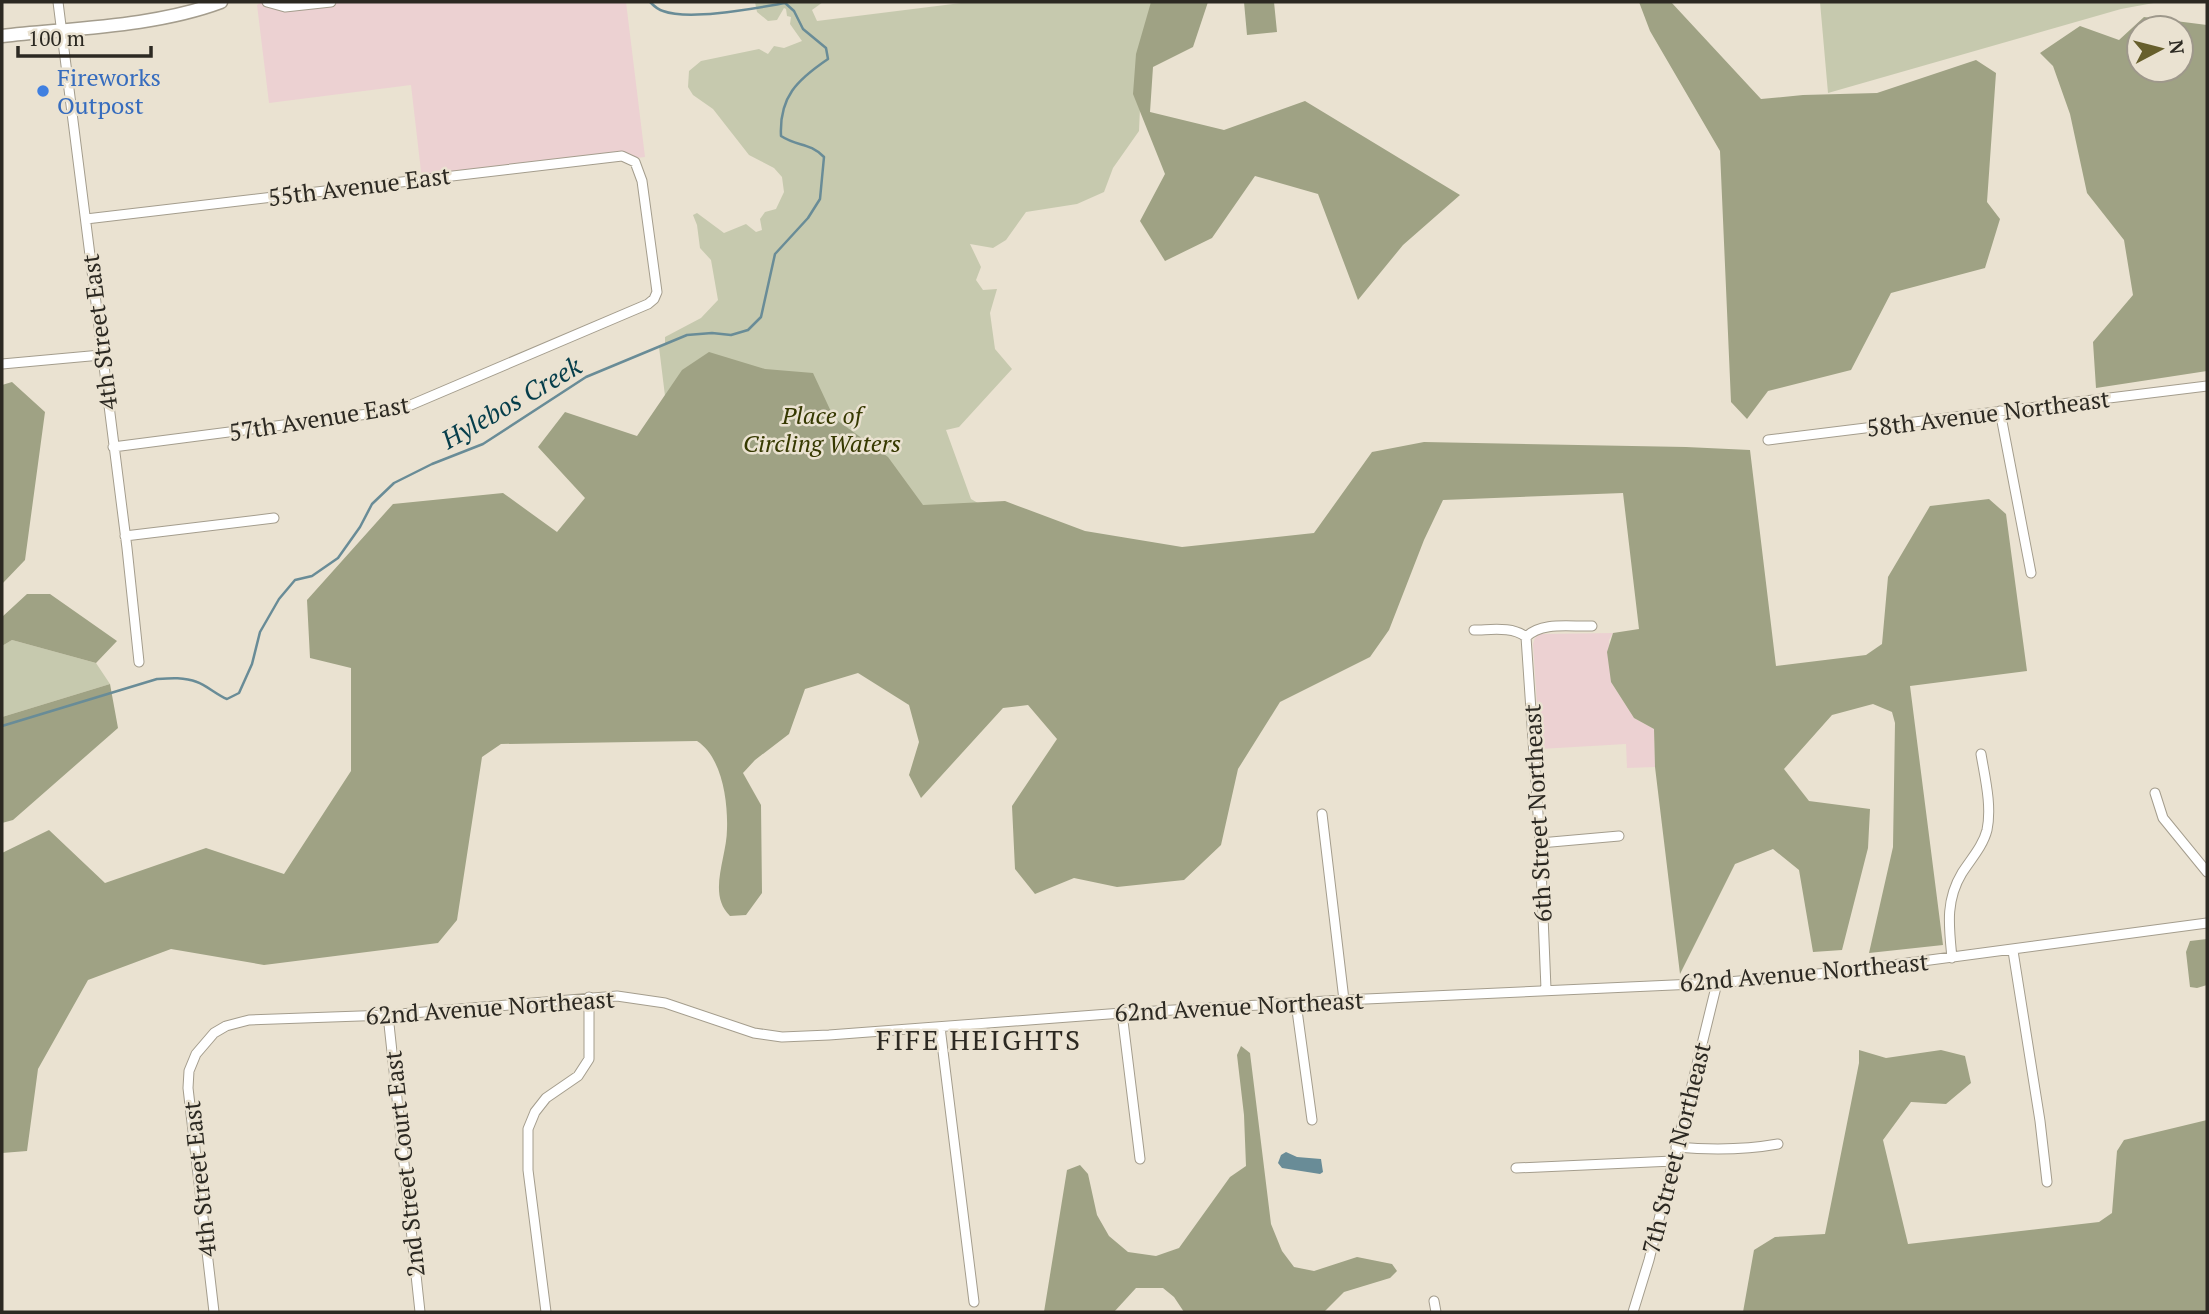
<svg xmlns="http://www.w3.org/2000/svg" width="2209" height="1314" font-family="'PT Serif',serif">
  <style>
    .industrial { fill: #ecd1d2 }
    .green { fill: #c6c9ae }
    .forest { fill: #9fa284; fill-rule: evenodd }
    .water { fill: #698c97 }
    .lines { fill: none; stroke-linecap: round; stroke-linejoin: round }
    .stream { stroke: #698c97; stroke-width: 2.5 }
    .street-casing { stroke: #a49d8d; stroke-width: 11 }
    .secondary-casing { stroke: #a49d8d; stroke-width: 15 }
    .street { stroke: #fff; stroke-width: 9 }
    .secondary { stroke: #fff; stroke-width: 12 }
    .shop-dot { fill: #3f7fe0; stroke: #eae2d1; stroke-width: 2.5 }
    .labels { text-anchor: middle; dominant-baseline: central; stroke-width: 5; stroke-linejoin: round; paint-order: stroke }
    .shop-label { font-size: 24px; fill: #366cbe; stroke: #eae2d1; text-anchor: start }
    .street-label { font-size: 24px; fill: #2c2922; stroke: #eae2d1 }
    .park-label { font-size: 24px; font-style: italic; fill: #363901; stroke: #eae2d1 }
    .water-label { font-size: 26px; font-style: italic; fill: #063e4b; stroke: #eae2d1 }
    .quarter-label { font-size: 28px; letter-spacing: 2px; fill: #2c2922; stroke: #eae2d1 }
  </style>
  <rect width="100%" height="100%" fill="#eae2d1"/>
  <!-- industrial -->
  <path class="industrial" d="M262,2h364l19,155 -223,23 -11,-95 -142,18 -12,-98z
    M1613,633l-4,7 2,42 23,36 20,11 1,38 -28,1 -1,-24 -86,5 -7,-105 2,-6 5,-4z"/>
  <!-- green -->
  <path class="green" d="M755,2h68l-11,8 5,11 152,-19h192l-18,39 -4,90 -26,37 -9,24 -27,12 -51,8 -20,28 -13,8 -23,-4 11,23 -5,13 7,10 14,-1 -7,24 5,36 17,20 -53,58 -13,3 25,69 55,32 -340,36 -27,-220 6,-3v-7l36,-19 17,-18 -7,-40 -11,-12 -3,-23 -4,-10 4,-2 27,20 22,-9 10,8 6,-2 -2,-11 5,-7 11,-3 8,-17 -2,-15 -8,-9 -25,-13 -36,-46 -20,-14 -5,-8 1,-16 12,-10 58,-12 9,5 6,-8 10,2 18,-7 -12,-17 1,-7 -4,-1 -1,-7 -2,-1 -7,12 -9,1 -11,-9z
    M1820,2h339l-38,7 -293,84z
    M12,640l84,23 14,21 -108,33v-71z"/>
  <!-- forest -->
  <path class="forest" d="M1151,2h57l-15,45 -40,20 -3,45 74,18 81,-29 155,94 -57,50 -45,55 -40,-106 -63,-18 -43,62 -47,23 -25,-40 25,-47 -32,-80 3,-40z
    M1244,2h30l3,30 -30,3z
    M1639,2h32l90,97 42,-4 74,-2 99,-33 20,13 -9,129 13,17 -15,49 -94,25 -40,77 -83,21 -21,28 -16,-17 -11,-251 -70,-120z
    M2144,17l63,8v346l-111,17 -3,-46 40,-47 -9,-55 -37,-47 -17,-79 -17,-48 -13,-13 40,-27 39,14zM2139,28h42v42h-42z
    M709,352l56,17 48,4 21,45 54,39 35,48 82,-4 80,30 97,16 132,-14 58,-81 52,-10 262,5 64,3 26,216 90,-11 16,-11 6,-67 42,-71 59,-7 17,15 21,157 -117,15 33,259 -74,8 24,-106 2,-124 -3,-11 -19,-8 -41,11 -48,54 25,32 61,8 -2,39 -26,102 -29,2 -14,-82 -26,-21 -38,15 -55,110 -25,-207 -1,-38 -20,-11 -23,-36 -4,-30 6,-19 26,-4 -16,-136 -180,7 -19,40 -35,90 -19,27 -90,45 -42,67 -17,76 -37,35 -67,7 -43,-9 -39,16 -20,-25 -3,-63 45,-67 -29,-34 -25,3 -82,90 -12,-23 10,-33 -10,-37 -51,-32 -53,16 -16,45 -34,26 -12,13 18,32 1,88 -16,22 -16,1c-23,-22 -3,-58 -3,-87 1,-28 -5,-72 -30,-88l-196,3 -19,13 -25,163 -19,23 -174,22 -93,-16 -83,31 -50,89 -11,82 -25,2v-300l47,-23 56,53 101,-35 78,26 67,-103v-103l-41,-10 -3,-58 86,-96 110,-11 54,39 28,-34 -47,-51 27,-35 72,24 45,-66z
    M12,382l33,30 -20,148 -23,24v-199z
    M27,594h23l67,47 -21,22 -84,-23 -10,6v-29z
    M110,684l8,44 -105,92 -11,3v-106z
    M2207,939v46l-10,3 -7,-1 -4,-35 4,-11z
    M1241,1046l9,7 21,171 11,27 12,16 20,4 43,-14 35,7 5,7 -7,7 -46,14 -20,20h-140l-10,-15 -11,-9h-27l-22,24h-70l23,-142 13,-5 8,9 9,41 12,21 19,16 28,4 23,-8 51,-71 16,-11 -2,-51 -7,-60z
    M1859,1050l27,8 55,-8 24,6 6,27 -25,21 -35,-2 -28,38 25,104 191,-22 13,-9 5,-62 7,-11 83,-20v192h-464l11,-62 21,-13 50,-3 34,-171z"/>
  <!-- water -->
  <path class="water" d="M1286,1152l11,5 24,2 2,13 -3,2 -38,-6 -4,-5 3,-8z"/>
  <g class="lines">
    <!-- stream -->
    <path class="stream" d="M650,2c3,3 8,8 13,9 27,10 93,-3 122,-8
      M2,726l155,-47c14,-1 27,-2 40,3 9,3 20,13 30,17l12,-6 13,-29 8,-32 19,-33 16,-19 17,-4 26,-18 22,-31 12,-23 22,-21 38,-19 51,-20 103,-67 101,-42 25,-2 19,2 17,-5 13,-13 14,-63 33,-36 12,-19 4,-42c-15,-15 -26,-10 -43,-21 -2,-39 16,-56 47,-77l-2,-11 -23,-19 -9,-18 -10,-9"/>
    <defs>
      <path id="street" d="M58,2l69,546 12,114
        M267,2l18,5 46,-5
        M86,219l536,-63 13,6 7,19 15,111 -3,7 -6,5 -249,106 -286,37
        M2,364l99,-9
        M2000,411l31,162
        M1768,440l439,-54
        M125,536l149,-18
        M1474,630c17,0 38,-4 52,7
        M1526,637l14,206 6,146
        M1526,637c16,-16 45,-10 66,-11
        M2155,793l8,25 44,54
        M1322,814l22,186
        M1540,843l79,-7
        M2013,951l27,170 7,61
        M1952,958c-3,-31 -7,-57 10,-85 9,-14 21,-27 25,-43 5,-24 -2,-52 -6,-76
        M1296,1003l16,117
        M1122,1013l18,146
        M388,1015l32,297
        M940,1027l34,275
        M1676,1147c34,3 68,3 102,-3
        M1516,1168l157,-7
        M1434,1301l2,11
        M214,1312l-26,-224 1,-17 7,-17 18,-21 12,-7 23,-6 139,-5 229,-19 48,7 89,30 28,4 47,-2 293,-22 222,-13 373,-17 123,-11 367,-49
        M546,1312l-18,-142v-41l7,-17 11,-14 32,-22 11,-17v-62
        M1633,1312l16,-52 68,-277"/>
      <path id="secondary" d="M2,36c71,-8 152,-9 219,-34"/>
    </defs>
    <!-- street casing -->
    <use href="#street" class="street-casing"/>
    <!-- secondary casing -->
    <use href="#secondary" class="secondary-casing"/>
    <!-- street -->
    <use href="#street" class="street"/>
    <!-- secondary -->
    <use href="#secondary" class="secondary"/>
  </g>
  <!-- markers -->
  <circle class="shop-dot" cx="43" cy="91" r="7"/>
  <g class="labels">
    <!-- shop labels -->
    <g class="shop-label">
      <text x="57" y="77">Fireworks<tspan x="57" dy="28">Outpost</tspan></text>
    </g>
    <!-- street labels -->
    <g class="street-label">
      <text transform="translate(359 186) rotate(-7)">55th Avenue East</text>
      <text transform="translate(99 332) rotate(-97)">4th Street East</text>
      <text transform="translate(1988 413) rotate(-7)">58th Avenue Northeast</text>
      <text transform="translate(319 418) rotate(-9)">57th Avenue East</text>
      <text transform="translate(1537 813) rotate(-93)">6th Street Northeast</text>
      <text transform="translate(1804 972) rotate(-5)">62nd Avenue Northeast</text>
      <text transform="translate(1239 1006) rotate(-3)">62nd Avenue Northeast</text>
      <text transform="translate(490 1007) rotate(-4)">62nd Avenue Northeast</text>
      <text transform="translate(1676 1148) rotate(-76)">7th Street Northeast</text>
      <text transform="translate(404 1164) rotate(-96)">2nd Street Court East</text>
      <text transform="translate(199 1179) rotate(-96)">4th Street East</text>
    </g>
    <!-- park labels -->
    <g class="park-label">
      <text x="822" y="415">Place of<tspan x="822" dy="28">Circling Waters</tspan></text>
    </g>
    <!-- water labels -->
    <g class="water-label">
      <text transform="translate(511 402) rotate(-30)">Hylebos Creek</text>
    </g>
    <!-- quarter labels -->
    <g class="quarter-label">
      <text x="979" y="1039">FIFE HEIGHTS</text>
    </g>
  </g>
  <!-- border -->
  <rect width="2209" height="1314" fill="none" stroke="#2c2922" stroke-width="7"/>
  <!-- north arrow -->
  <g transform="translate(2160 49) rotate(83)"><circle r="33" fill="#eae2d1" stroke="#9e988b" stroke-width="2"/>
  <path d="M0-5L12 26L0 18L-12 26Z" fill="#675f2c"/>
  <text y="-10" font-size="19" font-weight="bold" text-anchor="middle" fill="#2c2922">N</text>
  </g>
  <!-- scale -->
  <path d="M18 46v10h133v-10" fill="none" stroke="#2c2922" stroke-width="3.5"/>
  <text x="28" y="46" font-size="21" fill="#2c2922" stroke="#eae2d1" stroke-width="5" paint-order="stroke">100 m</text>
</svg>
